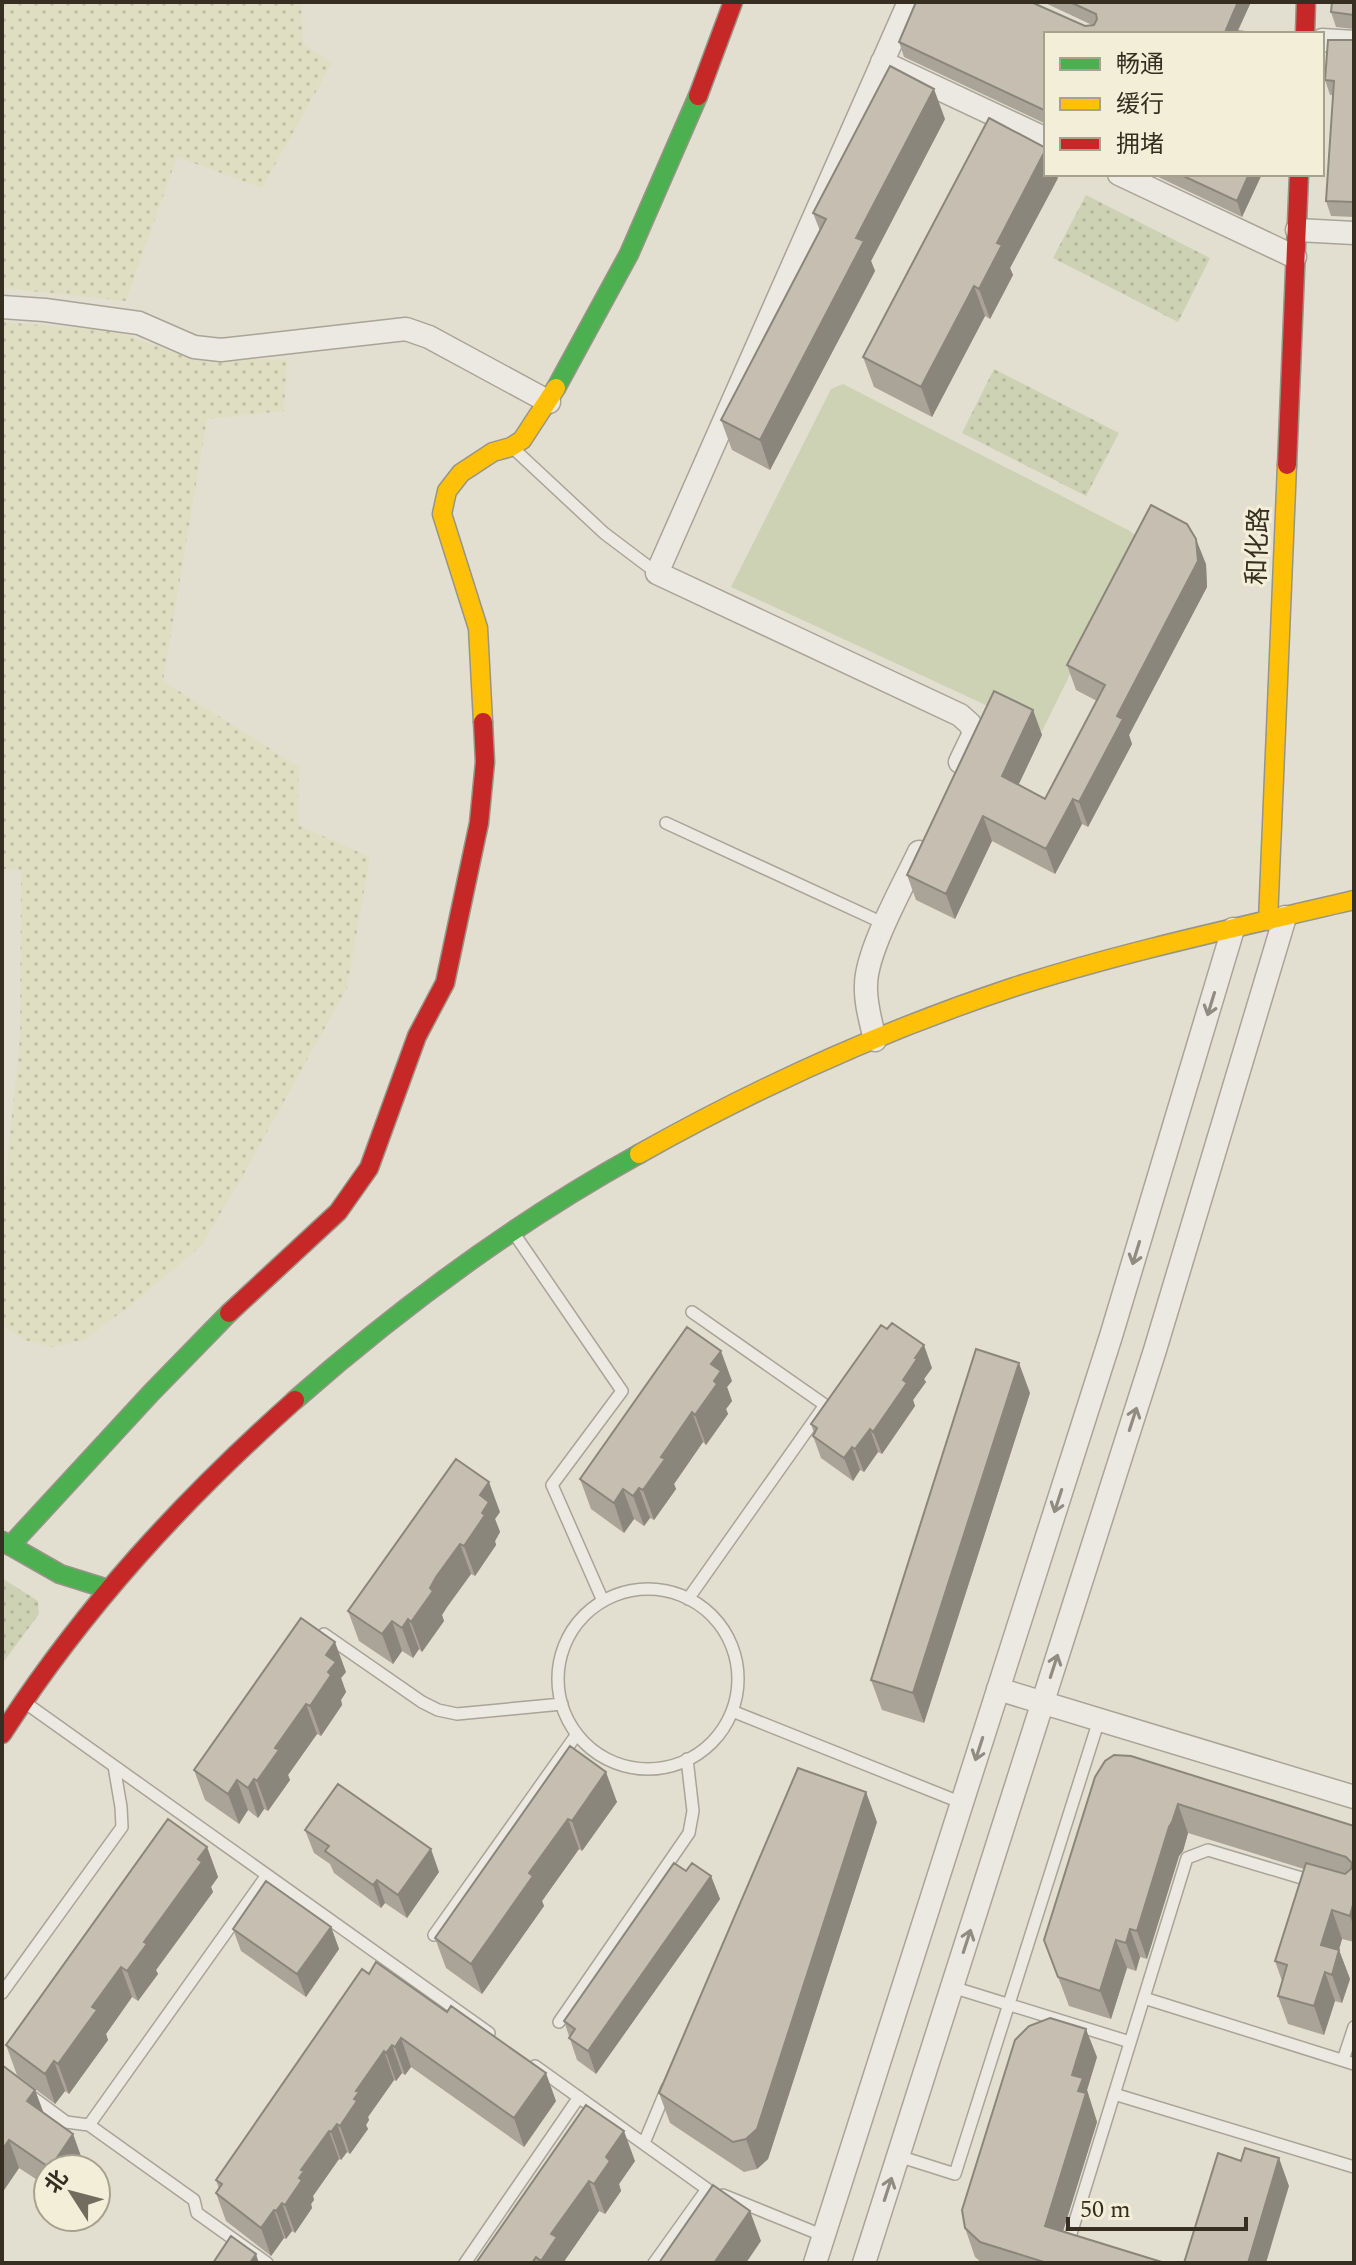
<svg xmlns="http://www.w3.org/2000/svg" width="1356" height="2265" font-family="Spectral,'Noto Sans SC',serif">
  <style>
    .farmland { fill: url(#farmland-dots) }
    .grass { fill: url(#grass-dots) }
    .garden { fill: #ced2b4 }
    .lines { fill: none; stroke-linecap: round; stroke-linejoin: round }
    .lane-casing { stroke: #a8a498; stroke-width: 14 }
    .street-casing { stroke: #a8a498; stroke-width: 25 }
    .fast-casing { stroke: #979488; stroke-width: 21 }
    .slow-casing { stroke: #979488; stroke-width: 21 }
    .jam-casing { stroke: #979488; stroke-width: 21 }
    .lane { stroke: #ebe9e1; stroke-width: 11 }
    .street { stroke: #ebe9e1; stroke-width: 22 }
    .fast { stroke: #4caf50; stroke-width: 18 }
    .slow { stroke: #ffc107; stroke-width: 18 }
    .jam { stroke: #c62828; stroke-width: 18 }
    .wall { fill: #aaa498 }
    .shaded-wall { fill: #8b867c }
    .building { fill: #c6bfb1; stroke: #8b867c; stroke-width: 2 }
    .oneway { stroke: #908c81 }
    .labels { text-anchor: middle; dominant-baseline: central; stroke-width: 6; stroke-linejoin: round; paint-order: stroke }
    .street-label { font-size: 26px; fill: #362e21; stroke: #f2eed7 }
  </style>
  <defs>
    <pattern id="farmland-dots" width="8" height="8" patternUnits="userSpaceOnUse" patternTransform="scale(2)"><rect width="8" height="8" fill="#e0dec2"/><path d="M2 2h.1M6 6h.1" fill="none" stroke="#c1bfa6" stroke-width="1.8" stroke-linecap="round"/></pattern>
    <pattern id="grass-dots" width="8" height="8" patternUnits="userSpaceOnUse" patternTransform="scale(2)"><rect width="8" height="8" fill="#ced2b4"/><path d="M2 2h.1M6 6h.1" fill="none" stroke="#b2b59a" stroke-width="1.8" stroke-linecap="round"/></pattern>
  </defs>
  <rect width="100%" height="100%" fill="#e2dfd0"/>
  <!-- farmland -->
  <path class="farmland" d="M5,2h296l2,42 29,19 -70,125 -85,-31 -51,144 -124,-13v-249z
    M2,322l113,9 66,24 106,5 -3,51 -77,8 -44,262 136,86 -1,58 72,32 -23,131 -105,189 -41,69 -70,59 -46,34 -32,8 -29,-7 -22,-16v-114l18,-173 1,-166 -19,-2z"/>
  <!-- grass -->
  <path class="grass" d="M1086,195l124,63 -32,64 -125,-64z
    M994,369l125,64 -33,63 -124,-63z
    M2,1578l36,23 1,13 -37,50z"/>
  <!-- garden -->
  <path class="garden" d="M843,384l287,147 8,7 -96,193 -311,-144 100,-198z"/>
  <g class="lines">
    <defs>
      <path id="lane" d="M515,450l89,83 53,40
        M666,823l219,101
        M513,1232l109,159 -70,94 51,116
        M558 1679a90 90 0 1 1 180 0a90 90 0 1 1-180 0Z
        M688,1599l137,-194 -133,-93
        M324,1634l98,68 16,8 19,4 105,-10
        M27,1704l462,329
        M732,1711l230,92
        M434,1935l143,-201
        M952,1987l178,55
        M2,1993l120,-166 -1,-20 -7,-41
        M1144,1998l210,66
        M559,2022l130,-189 4,-22 -6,-52
        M1343,2060l11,-33
        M535,2066l172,123 -53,74
        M28,2094l38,28 23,3 105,75 3,13 70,50
        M1114,2094l240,73
        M89,2125l178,-250
        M644,2143l23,-55
        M898,2156l57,18 144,-454
        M723,2195l101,41
        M1071,2234l116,-376 21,-8 107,32
        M465,2263l114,-166"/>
      <path id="street" d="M909,2l-252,571 303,142 10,9 4,9 -14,29
        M1322,40l32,2
        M882,62l164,77
        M1119,174l176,83
        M1297,230l57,3
        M2,307l43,3 94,13 55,24 27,3 185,-21 23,8 120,65
        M875,1040c-4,-18 -10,-37 -9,-55 0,-34 38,-101 53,-133
        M998,1689l356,108
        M815,2263l296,-927 122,-407
        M864,2263l291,-913 130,-433"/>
      <path id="fast" d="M556,388l73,-134 69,-158
        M295,1400c107,-94 219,-177 344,-246
        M2,1541l58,33 48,15
        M10,1546l141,-153 78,-80"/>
      <path id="slow" d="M483,722l-5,-94 -36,-114 5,-23 14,-18 32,-21 18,-5 11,-7 34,-52
        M1268,921l19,-456
        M639,1154c119,-67 245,-124 375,-167 112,-36 226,-60 340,-87"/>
      <path id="jam" d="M1305,34l1,-32
        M698,96l35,-94
        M1287,465l12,-291
        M229,1313l109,-101 31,-44 48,-132 28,-53 34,-160 6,-61 -2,-40
        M2,1734c83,-128 179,-232 293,-334"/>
    </defs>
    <!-- lane casing -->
    <use href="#lane" class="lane-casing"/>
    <!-- street casing -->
    <use href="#street" class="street-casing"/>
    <!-- fast casing -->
    <use href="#fast" class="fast-casing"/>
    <!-- slow casing -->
    <use href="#slow" class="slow-casing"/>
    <!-- jam casing -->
    <use href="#jam" class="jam-casing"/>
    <!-- lane -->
    <use href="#lane" class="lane"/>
    <!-- street -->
    <use href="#street" class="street"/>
    <!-- fast -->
    <use href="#fast" class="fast"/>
    <!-- slow -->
    <use href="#slow" class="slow"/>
    <!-- jam -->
    <use href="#jam" class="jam"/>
  </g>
  <!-- wall -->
  <path class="wall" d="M1043,2h208l-13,29 -192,3v90l-142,-67 -5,-15 193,-17z
    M1354,2v27l-18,-2 -5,-15z
    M1354,40v177l-23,-1 -5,-15 7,-106h-3l-5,-15z
    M945,119l-74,142 4,10 -105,199 -38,-20 -11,-30 99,-189 -7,-18z
    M1152,174h110l-20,43z
    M1058,178l-48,90 3,7 -23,44 -5,-3 -53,101 -58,-30 -11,-30z
    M1206,564l1,23 -78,148 3,9 -44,83 -6,-3 -27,50 -63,-33 -37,78 -39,-19 -9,-25 126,-165 9,25 -24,50 27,14 52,-98 -21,-11 -9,-25z
    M932,1368l-8,11 2,3 -13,18 2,6 -33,48 -4,-2 -14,20 -4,-2 -7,11 -32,-23 -8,-22 1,-3 -3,-9z
    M732,1381l-5,6 5,14 -6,8 2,5 -22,31 -3,-3 -29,42 2,5 -22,31 -4,-2 -6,8 -10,-7 -10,14 -33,-24 -11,-30z
    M1030,1393l-106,330 -42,-13 -11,-30z
    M500,1512l-5,7 5,13 -5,9 1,4 -21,31 -4,-2 -24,33 -5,8 2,6 -22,31 -3,-3 -6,9 -11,-7 -9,13 -34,-23 -11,-30z
    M346,1672l-5,6 5,14 -5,8 1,5 -21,31 -4,-2 -29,41 2,5 -22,31 -4,-2 -6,9 -10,-8 -9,14 -34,-24 -11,-30z
    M570,1746l47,56 -35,49 -3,-2 -37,52 2,5 -62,88 -36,-26 -11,-30z
    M1095,1777l259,49v116l-12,-3 -3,11 11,29 -8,24 -7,-2 -11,34 -36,-11 -10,-28 4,-15 -7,-20 29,-92 -116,-36 -5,18 -4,5 -32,103 -7,-2 -4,14 -9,-3 -16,51 -42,-13 -25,-66z
    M877,1822l-109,337 -11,10 -13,3 -74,-49 -11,-30z
    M305,1830l134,42 -32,46 -22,-15 -4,5 -47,-35 -4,-9 -16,-11z
    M207,1847l11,30 -7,10 2,5 -57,78 2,4 -20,27 -6,-4 -26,37 2,6 -39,54 -4,-3 -10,13 -38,-29 -11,-30z
    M686,1871l25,5 9,23 -124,175 -19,-14 -13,-39z
    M331,1927l8,22 -33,48 -65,-46 -8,-22z
    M362,1969l194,132 -32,46 -113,-80 -6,8 -3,-2 -6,8 -2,-1 -26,37 1,3 -3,5 2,4 -18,25 -3,-2 -6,8 -2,-1 -26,37 1,4 -3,4 1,4 -17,25 -3,-2 -6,8 -2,-1 -13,18 -45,-35 -10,-28 3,-4 -3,-9z
    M1097,2057l-10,33 10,32 -34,109 102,32h-183l-7,-6 -10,-29z
    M2,2065l33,25 9,24 29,20 10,28 -4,7h-31v18l-29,-19 -17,25z
    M586,2105l49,56 -16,23 2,7 -16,23 -6,-3 -34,49 1,3h-90z"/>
  <!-- shaded-wall -->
  <path class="shaded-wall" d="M1238,2h13l-15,32 -10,-4z
    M934,89l11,30 -74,142 4,10 -105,199 -10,-30 96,-202z
    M1046,149v25h10l2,4 -48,90 3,7 -23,44 -11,-30 18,-46z
    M1249,174h13l-20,43 -5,-16z
    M974,286l11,30 -53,101 -11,-30z
    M1196,539l10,25 1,23 -78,148 3,9 -44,83 -9,-25z
    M1033,710l9,25 -31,66 -9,-25z
    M1073,799l9,25 -27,50 -9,-25z
    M983,816l9,25 -37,78 -9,-25z
    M924,1345l8,23 -8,11 2,3 -13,18 2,6 -33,48 -9,-22 42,-74z
    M721,1351l11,30 -5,6 5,14 -6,8 2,5 -22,31 -11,-30 19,-34 -3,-17z
    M1019,1363l11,30 -106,330 -11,-30z
    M692,1412l11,30 -29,42 2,5 -22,31 -11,-30 18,-33z
    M870,1429l8,23 -14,20 -9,-23z
    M852,1447l8,23 -7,11 -9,-23z
    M489,1482l11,30 -5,7 5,13 -5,9 1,4 -21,31 -11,-30 16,-51z
    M639,1488l11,30 -6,8 -11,-30z
    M623,1489l11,30 -10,14 -10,-30z
    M460,1544l11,30 -24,33 -5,8 2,6 -22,31 -11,-30 25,-45z
    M408,1619l11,30 -6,9 -11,-30z
    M392,1621l10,30 -9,13 -11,-30z
    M335,1642l11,30 -5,6 5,14 -5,8 1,5 -21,31 -11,-30 18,-34 -2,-17z
    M306,1704l11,30 -29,41 2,5 -22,31 -11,-30 18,-33z
    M606,1772l11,30 -35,49 -10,-30z
    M254,1779l10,30 -6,9 -10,-30z
    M237,1780l11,30 -9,14 -11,-30z
    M866,1792l11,30 -109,337 -11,10 -11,-30z
    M1178,1804l10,29 -5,18 -4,5 -32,103 -10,-28 32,-104z
    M568,1819l11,30 -37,52 2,5 -62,88 -11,-30 58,-91z
    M207,1847l11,30 -7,10 2,5 -57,78 2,4 -20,27 -11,-30 17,-29z
    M431,1849l8,23 -32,46 -9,-23z
    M711,1876l9,23 -124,175 -8,-23z
    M377,1880l8,23 -4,5 -8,-23z
    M1354,1901v27l-4,-12z
    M1332,1910l10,29 -10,34 -11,-28z
    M331,1927l8,22 -33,48 -9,-23z
    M1130,1929l10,28 -4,14 -10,-28z
    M1116,1940l11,28 -16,51 -11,-28z
    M1339,1950l11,29 -8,24 -10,-28z
    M121,1967l11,30 -26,37 2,6 -39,54 -11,-30 34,-57z
    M1325,1972l10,29 -11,34 -10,-29z
    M1086,2029l11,28 -10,33 10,32 -41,132 -11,-28 27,-151z
    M401,2038l10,29 -6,8 -10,-28z
    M392,2045l10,28 -6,8 -10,-28z
    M384,2051l10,29 -26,37 1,3 -3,5 2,4 -18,25 -10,-28 14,-27 2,-8z
    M54,2061l11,30 -10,13 -10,-30z
    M546,2073l10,28 -32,46 -10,-29z
    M35,2090l10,27 -18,-16z
    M337,2124l10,28 -6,8 -10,-28z
    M329,2131l10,28 -26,37 1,4 -3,4 1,4 -17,25 -10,-28 14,-27 2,-8z
    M624,2131l11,30 -16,23 2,7 -16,23 -11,-30 12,-27z
    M73,2134l10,28 -4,7h-28z
    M9,2140l10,28 -17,25v-43z
    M1279,2158l10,28 -23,77h-18z
    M589,2181l10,30 -34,49 1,3h-24l-1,-2 10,-27z
    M282,2203l10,28 -6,8 -10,-28z
    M274,2210l10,28 -13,18 -10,-28z
    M750,2211l11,30 -15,22h-32z
    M256,2254l3,9h-9z"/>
  <!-- building -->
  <path class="building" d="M916,2h115l54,24 9,-1 3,-6 -1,-5 -26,-12h168l-12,28 39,4h-219v77l-147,-69z
    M1332,2h22v13l-23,-3z
    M1328,40h26v162l-28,-1 8,-120 -9,-1z
    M890,66l44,23 -78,149 8,3 -104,199 -39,-20 105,-201 -13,-6z
    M989,118l57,30v1l-49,94 5,2 -23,44 -5,-3 -53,101 -58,-30z
    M1179,174h70l-12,27z
    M1151,505l36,19 9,15 2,22 -81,155 6,3 -44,83 -6,-3 -27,50 -63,-33 -37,78 -39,-19 87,-184 39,19 -31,66 43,23 60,-114 -38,-20z
    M892,1323l32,22 -9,13 2,1 -14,21 4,3 -34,49 -3,-3 -15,20 -3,-2 -8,11 -31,-22 4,-8 -6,-4 70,-99 6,4z
    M687,1327l34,24 -10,13 10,7 -7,10 3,3 -22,31 -3,-3 -31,45 4,2 -22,31 -4,-2 -6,8 -10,-7 -9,14 -34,-24z
    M976,1349l43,14 -106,330 -42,-13z
    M456,1459l33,23 -9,13 9,7 -7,11 3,2 -21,31 -4,-2 -24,33 -6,11 3,3 -22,31 -3,-3 -6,9 -10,-7 -10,13 -34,-23z
    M301,1618l34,24 -9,13 10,7 -8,10 3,3 -21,31 -4,-2 -31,44 4,2 -22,31 -3,-2 -6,9 -11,-8 -9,14 -34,-24z
    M570,1746l36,26 -34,49 -4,-2 -39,54 4,3 -62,88 -36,-26z
    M1114,1755l17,1 223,70v75l-4,15 -18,-6 -11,35 18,5 -7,25 -7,-3 -11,34 -36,-10 9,-31 -12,-4 31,-98 39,11 6,-5 1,-6 -6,-6 -35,-11 -133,-42 -6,18 -3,5 -32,104 -7,-2 -4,14 -10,-3 -16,51 -42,-14 -14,-37 51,-163 10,-16z
    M798,1768l68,24 -109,337 -11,10 -13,3 -74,-49z
    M338,1784l93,65 -33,46 -21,-15 -4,5 -48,-34 4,-5 -24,-16z
    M168,1819l39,28 -9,12 4,3 -58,80 3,2 -20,27 -6,-4 -29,40 5,3 -39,54 -4,-3 -9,13 -39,-29z
    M674,1863l12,8 6,-8 19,13 -123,175 -19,-13 6,-9 -11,-8z
    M266,1881l65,46 -34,47 -64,-45z
    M376,1962l71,50 4,-6 95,67 -32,45 -113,-80 -6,9 -3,-2 -6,8 -2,-2 -28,40 3,1 -5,7 3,2 -17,25 -3,-2 -6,8 -2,-1 -28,39 3,1 -5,7 3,2 -17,25 -3,-2 -6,8 -2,-1 -13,18 -45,-35 6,-9 -6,-4 146,-211 7,5z
    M1050,2018l36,11 -14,46 11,3 -5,13 8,2 -41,133 120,37h-118l-67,-21 -15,-14 -3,-18 53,-170 14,-14z
    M2,2065l33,25 -8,11 46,33 -23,34 -41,-28 -7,10z
    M586,2105l38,26 -18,26 4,4 -16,23 -5,-3 -38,53 6,3 -16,24 -5,-4 -4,6h-56z
    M1245,2148l34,10 -31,105h-64l34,-110 23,8z
    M713,2185l37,26 -36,52h-55z
    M231,2236l25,18 -6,9h-37z"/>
  <!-- one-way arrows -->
  <defs><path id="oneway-shaft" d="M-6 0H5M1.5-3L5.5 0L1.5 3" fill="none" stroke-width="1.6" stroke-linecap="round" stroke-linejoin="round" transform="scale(2)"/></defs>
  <g class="oneway">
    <use href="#oneway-shaft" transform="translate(1211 1004) rotate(107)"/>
    <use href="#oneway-shaft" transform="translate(1136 1253) rotate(107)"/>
    <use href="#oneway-shaft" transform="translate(1133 1419) rotate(-72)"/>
    <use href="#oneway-shaft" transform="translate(1058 1501) rotate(108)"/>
    <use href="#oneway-shaft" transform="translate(1054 1666) rotate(-72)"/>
    <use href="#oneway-shaft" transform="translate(979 1749) rotate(108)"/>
    <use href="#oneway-shaft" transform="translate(967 1941) rotate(-72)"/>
    <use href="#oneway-shaft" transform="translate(888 2189) rotate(-72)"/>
  </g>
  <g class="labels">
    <!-- street labels -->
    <g class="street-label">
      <text transform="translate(1258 546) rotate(-88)">和化路</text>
    </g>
  </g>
  <!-- border -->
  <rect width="1356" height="2265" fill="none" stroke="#362e21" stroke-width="8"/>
  <!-- legend -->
  <rect x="1044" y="32" width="280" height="144" fill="#f2eed7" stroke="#a7a18e" stroke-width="2"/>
  <rect x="1060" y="58" width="40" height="12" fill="#4caf50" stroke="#a7a18e" stroke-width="2"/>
  <text x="1116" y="72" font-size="24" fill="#362e21">畅通</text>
  <rect x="1060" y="98" width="40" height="12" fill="#ffc107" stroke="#a7a18e" stroke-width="2"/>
  <text x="1116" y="112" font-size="24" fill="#362e21">缓行</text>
  <rect x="1060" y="138" width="40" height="12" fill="#c62828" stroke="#a7a18e" stroke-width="2"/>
  <text x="1116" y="152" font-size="24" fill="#362e21">拥堵</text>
  <!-- north arrow -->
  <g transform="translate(72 2193) rotate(306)"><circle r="38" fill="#f2eed7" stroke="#a7a18e" stroke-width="2"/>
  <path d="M0-6L14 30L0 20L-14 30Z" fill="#726c5e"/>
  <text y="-12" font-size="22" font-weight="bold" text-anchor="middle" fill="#362e21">北</text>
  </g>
  <!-- scale -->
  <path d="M1068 2217v12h178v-12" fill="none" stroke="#362e21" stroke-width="4"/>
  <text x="1080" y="2217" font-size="24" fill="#362e21" stroke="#f2eed7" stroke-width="6" paint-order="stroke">50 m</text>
</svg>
